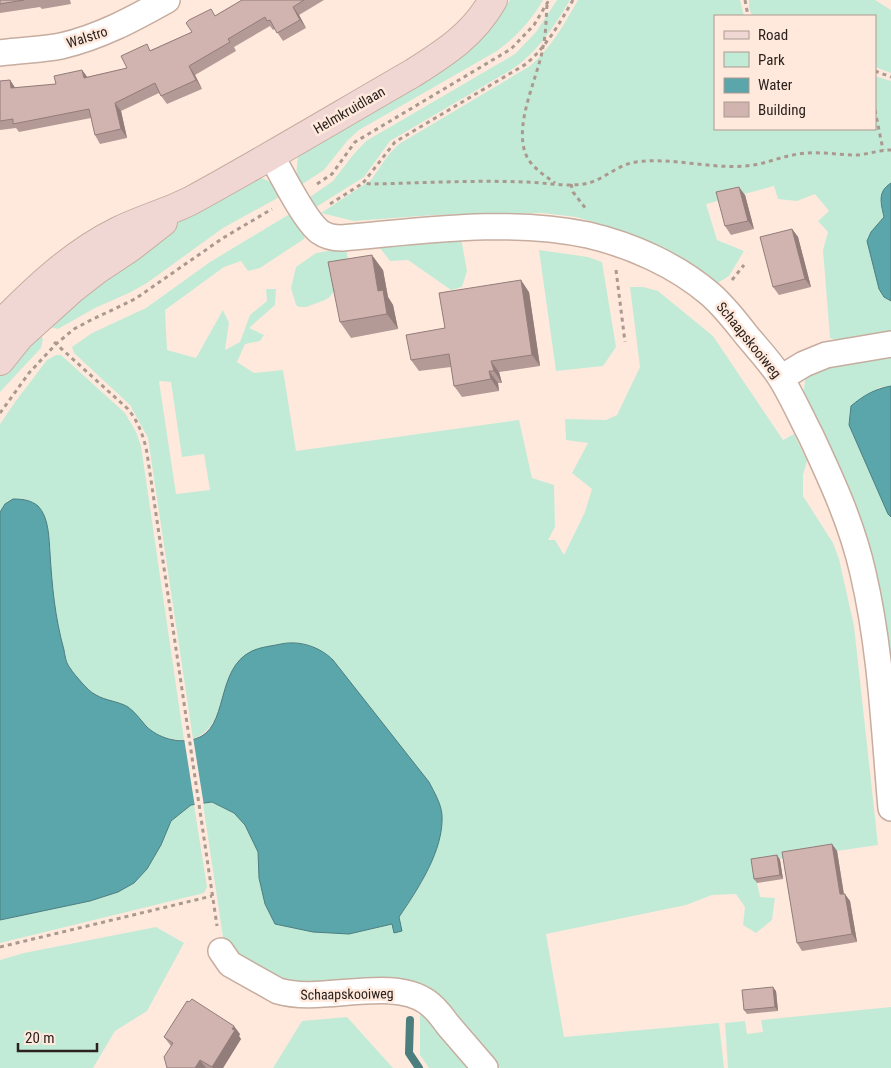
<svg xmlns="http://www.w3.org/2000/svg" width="891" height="1068" font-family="'Roboto Condensed',sans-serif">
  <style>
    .green { fill: #c2ebd7; fill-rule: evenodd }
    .water { fill: #5aa6aa; stroke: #4c7e80 }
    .pier { fill: #ffe9dd }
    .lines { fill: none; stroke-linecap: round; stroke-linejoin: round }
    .stream { stroke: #4c7e80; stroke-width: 8 }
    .street-casing { stroke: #c6ad9f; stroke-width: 28 }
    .secondary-casing { stroke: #c6ad9f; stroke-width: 30 }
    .path { stroke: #ab9990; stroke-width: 3; stroke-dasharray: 4 4; stroke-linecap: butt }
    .street { stroke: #fff; stroke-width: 25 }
    .secondary { stroke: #f0d7d4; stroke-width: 28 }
    .wall { fill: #b49a96 }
    .shaded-wall { fill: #927d7a }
    .building { fill: #d1b3af; stroke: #927d7a }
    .labels { text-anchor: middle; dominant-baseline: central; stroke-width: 5; stroke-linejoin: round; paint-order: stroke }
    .street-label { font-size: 14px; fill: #2c221d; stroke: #ffe9dd }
  </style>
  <rect width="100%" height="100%" fill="#ffe9dd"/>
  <!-- green -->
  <path class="green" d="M510,0h33c-12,21 -27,37 -46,51l-138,79 -12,11 -23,29 -23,15c-7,-11 -4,-20 -2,-33l191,-124z
    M557,0h13c-16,27 -32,52 -59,70l-121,71 -26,36 -51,32 -6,-10 26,-18 20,-26 13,-14 149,-87 21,-22z
    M578,0h162l4,16h-29v113h160v-53l16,5v102l-6,4 -1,30 -13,15 13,65 7,4v34l-46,8 -15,-5 -7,-88 5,-18 -10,-11 11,-10 -14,-17 -18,7 -19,-2 -4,-13 -68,18 11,36 27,11 -15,25 -13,8 -74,-45 -35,-13 -31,-9 -34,-4 -108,2 -80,6 -33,-8 50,-33 18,-26 10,-10 131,-78c22,-19 34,-42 48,-66z
    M749,0h126l16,10v63l-16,-6v-51h-123l-3,-9z
    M258,176l14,7 11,12 -60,33 -76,55 -18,10 -34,15 -37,21 -7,-2 -7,-6 71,-55 70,-48z
    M293,212l12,22 -1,5 -44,29 -12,3 -7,-10 -17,6 -59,43 2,40 29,8 27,-48 6,13 -4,27 15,-8 10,-27 17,-14 -1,-12h10l-1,16 -26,23 15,7 -4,6 -15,3 -8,18 17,11 29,-3 13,81 223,-31 13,58 22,7 1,42 -7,13h7l9,15 21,-43 7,-23 -20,-16 16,-30 -22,-3 -1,-21 41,1 11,-5 23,-48 -10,-80h13l15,4 55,45 70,104 11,-6 13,27 -4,14v21l30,47 6,16 15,67 24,219 -125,18 7,34 15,1 -3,22 -16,13 -13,-8 2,-18 -9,-13 -24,1 -26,10 -140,29 18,103 155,-14 5,45h-224l-57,-63 -156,-21 -39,-20 -23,-21 -2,-6 -20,-133 9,-2 22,11 11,12 13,27 1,26 6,26 6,12 78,18 43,-10 3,9 7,-2 -3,-14 23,-35 20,-68 -3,-12 -10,-20 -118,-136c-18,-3 -28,-3 -46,1 -57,13 -29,76 -72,92l-45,-301 -18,-33 -56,-52 -2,-6 20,-14 54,-25 64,-46zM159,381l12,1 11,75 22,-3 6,36 -34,4z
    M461,238l6,33 -5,16 -11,3 -43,-30 -18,1 -10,-13 8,-5z
    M341,249h5l3,17 -19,31 -5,3 -19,7h-7l-3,-2 -5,-17 5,-21 20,-14z
    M539,250l49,7 14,5 14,85 -13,19 -47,5z
    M40,335l3,4 -2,9 -41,44v-20z
    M891,353v33l-13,2 10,126 3,3v164l-6,-64 -16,-69 -65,-152c0,-7 0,-14 3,-20 8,-12 68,-19 84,-23z
    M56,355h5l64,58 11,19 5,14 43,294c-16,0 -29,-4 -40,-17 -4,-4 -8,-10 -13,-13 -13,-9 -30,-9 -41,-19 -7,-6 -19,-17 -22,-26 -16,-39 -16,-85 -19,-127l-44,-34 -5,8v-88l15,-22 32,-42z
    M191,805h3l13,82 -3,6 -204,50v-23l90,-19 28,-9 16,-9 13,-14 14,-24 10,-24z
    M156,927l28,16 -37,68 -32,20 -22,37h-93v-108l24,-7z
    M891,1007v61h-163l-3,-45 20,-2 2,13 16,-2 -2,-12z
    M420,1010l52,58h-43l-9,-13z
    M347,1017l46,51h-120l29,-47z"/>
  <!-- water -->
  <path class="water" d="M891,183v118l-7,-4 -5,-8 -12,-48 4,-9 13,-15c-3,-14 -7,-25 7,-34z
    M891,386v131l-3,-3 -39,-89 2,-19c13,-11 24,-17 40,-20z
    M13,499c9,0 18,1 25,7 11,11 11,33 12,47 2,33 5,65 14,97 1,6 2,13 6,18 3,5 8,10 12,15 4,4 8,9 14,12 10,6 22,6 32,12 7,5 12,12 18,19 12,12 32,18 49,13 35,-10 19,-70 57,-88 8,-4 20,-5 29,-7 19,-4 39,3 52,16l96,122c5,10 12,21 13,33 2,35 -24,74 -43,102l3,14 -8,2 -2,-9 -43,10 -36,-2 -38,-8 -10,-20 -6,-26 -1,-26 -13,-27 -11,-12 -22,-11 -21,3 -20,16 -10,24 -14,24 -13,14 -16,9 -28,9 -90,19v-408l5,-8z"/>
  <!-- pier -->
  <path class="pier" d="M193,737l11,69 -9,1 -11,-69z"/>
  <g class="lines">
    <!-- stream -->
    <path class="stream" d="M410,1020l-1,33 10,15"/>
    <defs>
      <path id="street" d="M0,53c20,-3 42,-3 61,-7 39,-9 72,-27 106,-46
        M271,155c10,18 34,66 49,77 7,5 14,6 22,6 81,-7 165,-20 246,-3 43,10 88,30 122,59 15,13 26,28 38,43 11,13 23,26 32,40 12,19 21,40 31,59 21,45 41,88 52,137 18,77 21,156 28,235
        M781,378l23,-14 22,-9 65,-11
        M221,951l9,13 48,27c44,13 113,-15 149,11 9,6 15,15 21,23 12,14 25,29 37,43"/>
      <path id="secondary" d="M0,325c35,-36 73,-72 118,-94 24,-12 51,-19 74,-31 75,-41 148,-85 221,-127 33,-21 60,-38 80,-73
        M0,361l20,-25 51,-46 27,-21 33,-22 32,-25"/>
    </defs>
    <!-- street casing -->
    <use href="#street" class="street-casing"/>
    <!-- secondary casing -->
    <use href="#secondary" class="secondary-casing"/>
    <!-- path -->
    <path class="path" d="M573,0c-14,24 -26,46 -47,64l-131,78 -32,41 8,1c51,-1 102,-4 152,-2 20,0 41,5 61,2 19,-3 32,-19 52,-22 36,-5 73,7 109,4 17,-1 32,-8 48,-11 21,-5 43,0 64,0 12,-1 22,-5 34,-5
      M745,0l3,16
      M547,5c-1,14 -1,29 -4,42 -5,31 -31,79 -16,110 6,11 18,19 28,26
      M875,71l16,6
      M875,110l8,40
      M317,184l15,-10 23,-32 156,-93 23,-24 15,-25
      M571,184l2,8 13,17
      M330,204l33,-21
      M616,270l9,72
      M732,280l12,-15
      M54,342l74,67c10,12 16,28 19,44l70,473
      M0,413l29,-40 27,-29 18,-15 15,-8 46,-22 88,-61 49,-29
      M0,947l212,-51"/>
    <!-- street -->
    <use href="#street" class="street"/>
    <!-- secondary -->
    <use href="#secondary" class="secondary"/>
  </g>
  <!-- wall -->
  <path class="wall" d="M0,0h70l1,4 -29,5 -2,-2 -40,6z
    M242,0h82l-25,15 7,13 -23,13 -8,-12 -2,1 -3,-4 -36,21 2,4 -41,24 7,14 -35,15 -8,-11 -38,18 6,27 -27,6 -5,-9 -4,-17 -72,14 -3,-4 -16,2v-49l10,-1 5,8 41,-4 26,-14 5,7 40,-9 24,-18 41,-18 24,-17z
    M745,195l9,34 -23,6 -6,-9z
    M792,229l6,8 13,50 -32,8 -6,-8z
    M383,270l5,27 5,8 5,24 -47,9 -11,-16z
    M529,292l11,74 -41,6 3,11h-4l1,8 -37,6 -8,-11 -3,-19 -32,4 -8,-11 34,-32z
    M832,844l5,7 7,43 6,7 7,41 -55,9 -5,-8z
    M777,855l3,5 3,19 -26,4 -3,-4z
    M776,991l2,20 -31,3 -3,-4z
    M240,1034l-1,2 2,3 -18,29h-56l4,-22 -7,-9z"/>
  <!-- shaded-wall -->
  <path class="shaded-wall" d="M293,7l6,8 7,13 -6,-8z
    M189,66l6,9 7,14 -6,-9z
    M82,70l6,8h-4z
    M10,80l6,9 -5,-1z
    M115,103l6,8 6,27 -6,-9z
    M739,187l6,8 9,34 -6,-8z
    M792,229l6,8 13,50 -6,-8z
    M372,255l11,15 5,27 5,8 5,24 -11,-15 -9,-23z
    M521,280l8,12 11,74 -8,-11z
    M491,361l8,11 3,11 -8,-12z
    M489,371l9,12 1,8 -8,-12z
    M832,844l5,7 8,51 -5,-8z
    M777,855l3,5 3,19 -3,-4z
    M845,894l5,7 7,41 -5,-8z
    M773,987l3,4 2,20 -3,-4z
    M234,1026l6,8 -1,2 2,3 -18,29h-10l-1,-1z
    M200,1060l6,8h-11z"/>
  <!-- building -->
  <path class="building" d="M0,0h24l-24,4z
    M242,0h62l-11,7 7,13 -23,13 -7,-13 -3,1 -2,-4 -37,22 2,3 -41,24 7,14 -35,16 -6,-13 -40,20 6,26 -26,6 -6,-26 -76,15v-5l-13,2v-40l10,-1 1,8 45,-4 -2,-8 28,-6 2,8 43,-10 -6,-12 26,-12 3,7 42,-19 -6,-9 3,-3 22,-11 4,7z
    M739,187l9,34 -23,5 -9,-34z
    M792,229l13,50 -32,8 -13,-50z
    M372,255l6,36 5,-1 4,24 -47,8 -12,-60z
    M521,280l11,75 -41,6 3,10h-5l2,8 -37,7 -5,-32 -38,6 -5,-25 39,-7 -6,-35z
    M832,844l8,50h5l7,40 -55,9 -15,-91z
    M777,855l3,20 -26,4 -3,-20z
    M773,987l2,20 -31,3 -2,-20z
    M192,999l42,27 -2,3 3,1 -23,37 -12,-7 -5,8h-28l-3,-11 9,-14 -9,-6 23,-36 2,1z"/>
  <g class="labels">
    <!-- street labels -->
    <g class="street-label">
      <text transform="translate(87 37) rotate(-18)">Walstro</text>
      <text transform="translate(349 110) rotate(-30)">Helmkruidlaan</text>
      <text transform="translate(749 340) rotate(51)">Schaapskooiweg</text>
      <text transform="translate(347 994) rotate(-1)">Schaapskooiweg</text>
    </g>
  </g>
  <!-- legend -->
  <rect x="714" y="15" width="162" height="115" fill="#ffe9dd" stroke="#ab9990"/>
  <rect x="724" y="31" width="25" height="8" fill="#f0d7d4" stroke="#ab9990"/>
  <text x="758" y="40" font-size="15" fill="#2c221d">Road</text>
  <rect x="724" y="52" width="25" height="15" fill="#c2ebd7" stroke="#ab9990"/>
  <text x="758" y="65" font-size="15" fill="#2c221d">Park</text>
  <rect x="724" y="78" width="25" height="15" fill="#5aa6aa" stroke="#ab9990"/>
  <text x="758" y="90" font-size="15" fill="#2c221d">Water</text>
  <rect x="724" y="102" width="25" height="15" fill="#d1b3af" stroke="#ab9990"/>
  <text x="758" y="115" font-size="15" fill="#2c221d">Building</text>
  <!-- scale -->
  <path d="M18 1043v8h79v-8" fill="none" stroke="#2c221d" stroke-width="2.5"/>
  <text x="25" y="1043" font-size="15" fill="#2c221d" stroke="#ffe9dd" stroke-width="4" paint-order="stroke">20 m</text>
</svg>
